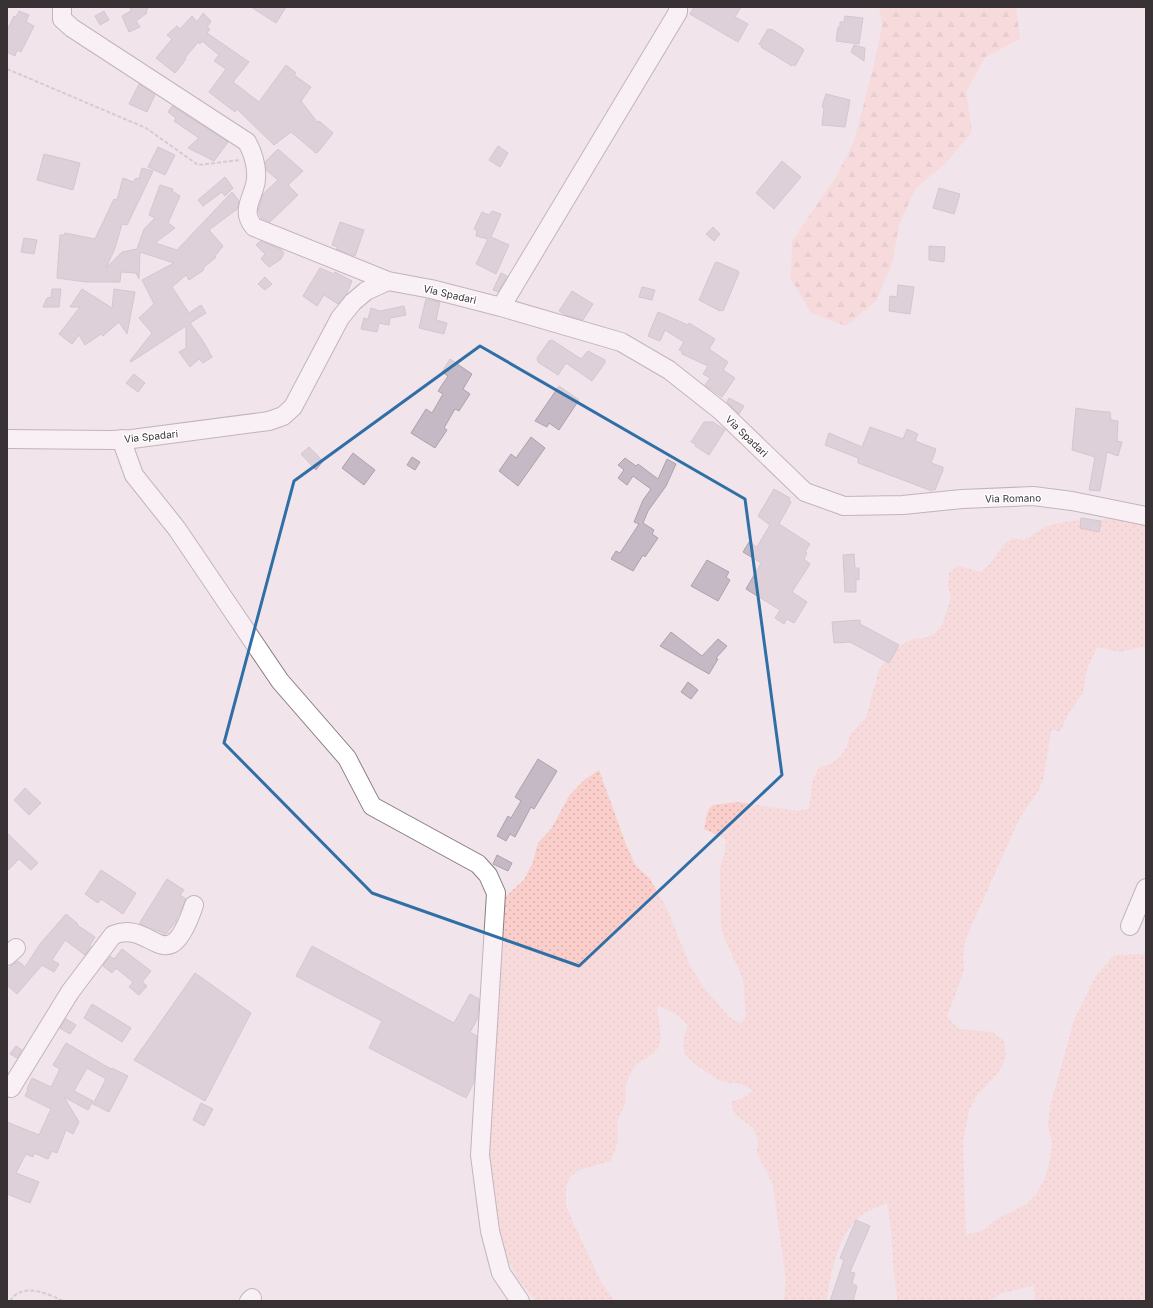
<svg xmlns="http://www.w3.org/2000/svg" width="1153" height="1308" font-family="Inter,sans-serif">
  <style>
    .green { fill: url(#green-dots) }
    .forest { fill: url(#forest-firs) }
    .building { fill: #c4b9c4; stroke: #ada2ac }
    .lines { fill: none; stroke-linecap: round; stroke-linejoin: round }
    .minor-casing { stroke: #887b82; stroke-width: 20 }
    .path { stroke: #b8acb2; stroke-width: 2; stroke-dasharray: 4 2; stroke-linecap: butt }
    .minor { stroke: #fff; stroke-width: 18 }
    .marked { fill: none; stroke: #306fa6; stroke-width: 3; stroke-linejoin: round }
    .labels { text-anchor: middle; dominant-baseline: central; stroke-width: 3; stroke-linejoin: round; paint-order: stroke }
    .street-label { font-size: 10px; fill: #383235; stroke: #fff }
  </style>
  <defs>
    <pattern id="green-dots" width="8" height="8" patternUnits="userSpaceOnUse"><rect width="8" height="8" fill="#faceca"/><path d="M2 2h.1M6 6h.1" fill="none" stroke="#d7b1ae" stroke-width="1.8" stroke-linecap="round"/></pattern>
    <pattern id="forest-firs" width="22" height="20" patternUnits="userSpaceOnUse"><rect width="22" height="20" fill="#faceca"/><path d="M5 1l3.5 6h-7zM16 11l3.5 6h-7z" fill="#d7b1ae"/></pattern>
  </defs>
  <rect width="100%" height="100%" fill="#f2e4eb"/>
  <!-- green -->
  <path class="green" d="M1107,518l39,5v123l-26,6 -23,-5 -10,22 -4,24 -15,21 -8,18 -6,-2 -3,1 -7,45 -5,14 -19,27 -54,121 -3,16 1,16 -17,47 12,12 33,3 12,9 2,16 -7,15 -22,23 -8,15 -6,33 3,92 16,-4 13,-11 30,-15 12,-12 8,-15 5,-18 2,-18 -4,-17 2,-18 24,-87 21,-43 19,-22 32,-1v347h-111l-1,-16 -34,9 -10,7h-92c-7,-32 -4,-66 -11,-98 -9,4 -20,8 -28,14 -22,19 -28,57 -33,84h-42l2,-21 -13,-95 -16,-32 1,-12 -4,-12 -19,-15 -4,-12 12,-4 10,-7c-14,-12 -16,-5 -32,-10 -5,-2 -11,-7 -16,-10 -20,-13 -28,-21 -17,-45 -8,-12 -16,-13 -28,-20l-3,1 4,30 -2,10 -6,7 -18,11 -9,18 -1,20 -8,19 1,20 -7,19 -33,9 -8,7 -4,9v21l35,75 14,19h-79l-18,-22 -19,-36 -14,-95 16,-211 4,-40 19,-17 9,-18 5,-19 13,-14 18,-33 14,-15 16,-11 26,72 10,23 15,14 18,32 23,57 14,21 24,28 12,7 5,-8 -3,-37 -19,-42 -3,-12 -1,-56 5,-18 1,-12 -22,-10 4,-19 5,-5 25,-3 59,9 12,-2c4,-19 -1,-24 11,-42l11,-3 10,-8 6,-10 3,-11 16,-18 13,-47 7,-9 17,-17 10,-5 12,-1 11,-5 7,-10 8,-26 -3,-12 1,-12 9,-7 23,6c14,-10 17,-25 31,-34l12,2 25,-15 22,-4 11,-1 9,3z"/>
  <!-- forest -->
  <path class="forest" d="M879,7h137l4,32 -35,18 -19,35 6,40 -26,31 -31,26 -16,36 -7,38 -16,38 -30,25 -35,-13 -20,-34 1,-38 44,-64 18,-36 20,-76 8,-39z"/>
  <!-- building -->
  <path class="building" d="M130,7h18l-2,5 1,1 -11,8 4,6 -11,5 -7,-16 9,-5z
    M251,7h35l-10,16z
    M694,7h47l-6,10 13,7 -10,18 -48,-28z
    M19,11l10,4 -3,7 8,4 -13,26 -4,-2 -2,6 -8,-4v-22l7,-14 2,1z
    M104,11l5,9 -9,5 -5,-9z
    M203,13l8,8 -4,6 3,2 -3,4 42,29 -16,20 26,20 27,-37 10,8 -2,2 17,12 -10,14 17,22 1,-2 14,12 -15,19 -2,1 -25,-21 -17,13 -37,-36 -2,3 -26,-20 17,-23 -12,-8 5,-6 -17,-14 -2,3 -2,-2 -13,16 1,1 -11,14 -19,-15 16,-19 -5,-4 10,-9 3,3 12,-13 5,6z
    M845,16l18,2 -4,26 -23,-3 2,-14h2v-5h4z
    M768,29l2,1 1,-1 31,19 2,2 -9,16 -2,-2 -1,2 -31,-19 1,-1 -3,-2z
    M854,45l11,3 -1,13 -13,-9z
    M139,84l16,11 -8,17 -18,-8z
    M826,94l24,6 -5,27 -23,-2 2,-16 -2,-3z
    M172,106l56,36 -14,19 -26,-13 11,-10 -25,-17 2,-3 -8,-6z
    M498,146l10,7 -8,14 -11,-7z
    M158,147l17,8 -10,20 -17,-8z
    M278,149l25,22 -15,14 10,10 -28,27 -9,-4 -3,-8 5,-16 15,-14 -12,-10 -1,-8z
    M44,154l36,9 -7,27 -36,-10z
    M782,161l19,16 -27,32 -18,-16z
    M142,168l11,3 -26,54 -5,-1 -7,24 -9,20 16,-16 15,-3 7,-20 11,-11 -6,-3 11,-30 13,4 -1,2 8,5 -12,27 7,5 -20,15 22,7 55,-58 7,9 -2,8 -28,21 14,16 -8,10 1,1 -13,11 1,2 -15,10 -3,-5 -14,12 17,26 12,-8 5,8 -16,10 13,18 9,16 -9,6 -4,-4 -9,8 -11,-15 7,-4v-22l-55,36 -1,-1 22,-28 -13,-15 15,-14 -12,-24 32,-17 -34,-11 -1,27 -3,-6 -15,-1 -1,10h-34l-29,-4 3,-43h4l1,-2 30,6 19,-40 3,1 6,-22 10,4 3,-4 3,1z
    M225,177l8,11 -8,8 -3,-4 -19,14 -5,-6z
    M939,188l21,6 -6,20 -21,-6z
    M492,211l9,3 -10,23 18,8 -13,29 -20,-10 12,-25 -12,-3 1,-6 -3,-1 8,-17 7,3z
    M340,222l24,8 -9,26 -19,-7 1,-2 -5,-2z
    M713,227l7,7 -6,7 -8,-7z
    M24,238l13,2 -3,14 -13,-2z
    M260,241l21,8 3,4 -3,6 -12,8 -8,-8 4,-5 -9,-9z
    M929,246l16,1 -1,15 -15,-2z
    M717,262l21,9 1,2 -16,38 -2,-1 -1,1 -21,-11 16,-37z
    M320,268l14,6 1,-2 17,9 -5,12 -9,11 -14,-9 -7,11 -14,-10z
    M501,273l6,3 -9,16 -5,-2z
    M265,277l7,7 -7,6 -7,-6z
    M898,285l16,2 -4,27 -21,-3 1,-15 7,1z
    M642,287l13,3 -3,10 -13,-3z
    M52,289h9l-2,18h-16l4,-9 4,-1z
    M82,289l30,19 2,-19 21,3 -8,42 -8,-12 -16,14 -2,-2 -16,11 -6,-10 -7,9 -13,-10 21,-27h-10z
    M572,291l21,13 -10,16 -17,-5 -7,-4z
    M426,299l14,3 -4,18 11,3 -3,11 -25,-6z
    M404,306l2,9 -16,3 -1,7 -10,-2 -2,9 -16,-3 3,-11 4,1 3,-11 9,3z
    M658,312l30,13 1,-2 26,16 -6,10 19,13 -5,8 12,8 -13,19 -17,-12 5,-7 -7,-4 5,-8 -26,-12v-3l-3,-1 5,-8 -19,-12 -5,11 -12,-5z
    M552,340l29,19 7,-8 17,9v3l-13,18 -26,-18 -8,12 -20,-13 -1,-4 12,-17z
    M450,359l22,15 -9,15 7,5 -11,17 -4,-2 -11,19 3,2 -12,18 -24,-15 15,-24 6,4 11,-19 -5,-3 10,-15 -6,-4z
    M134,374l11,9 -7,9 -12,-9z
    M559,386l20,14 -20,30 -10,-7 -2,4 -12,-6z
    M729,398l15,8 -5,8 -12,-12z
    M1076,408l19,3 15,1 1,8 7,1 -1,20 5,1 -4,14 -11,-4 -7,39 -11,-1 6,-33 -23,-7z
    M704,422h9l12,8 -16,25 -14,-9 1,-2 -5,-2z
    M870,427l33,12 4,-10 11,5 -3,7 21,8 -5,14 12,4v3l-8,20 -2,-1 -1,2 -74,-28v-5l-33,-13 4,-12 33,14z
    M531,437l14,11 -27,38 -19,-15 12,-17 5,4z
    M309,447l14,14 -7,9 -15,-16z
    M353,453l22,17 -11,15 -22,-17z
    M412,457l8,5 -5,8 -8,-5z
    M625,458l11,8 2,-2 20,15 9,-20 9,5 -10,22 -18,25 -5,12 11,7 -2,4 6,4 -13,19 -2,-2 -10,16 -22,-12 5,-8 4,2 19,-29 -5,-2 9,-22 8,-11 -18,-13 -6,9 -9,-7 6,-8 -6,-5z
    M774,489l16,9 -1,2 2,2 -12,22 31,20 -5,8 2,1 -3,6 6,5 -18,28 15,10 -13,21 -7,-4 -3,5 -9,-6 5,-8 -34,-21 15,-26 -18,-11 6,-10 8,5 13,-22 -12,-9z
    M1081,518l20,3 -2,11 -19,-4z
    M854,554l1,14h4v12l-3,-1v13h-11l-2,-37z
    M707,560l22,12 -3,5 4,3 -12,21 -27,-15z
    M860,620v4l39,21 -10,18 -39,-21 -16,1 -2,-21z
    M671,632l31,24 16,-17 9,7 -11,12 2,1 -9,15 -49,-28z
    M688,682l10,8 -7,9 -10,-7z
    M538,759l19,12 -23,38 -3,-2 -16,30 -5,-3 -4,7 -9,-5 11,-20 3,2 10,-17 -6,-4z
    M25,788l16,15 -12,12 -15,-15z
    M7,833l31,30 -7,7 -12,-11 -12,12z
    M497,855l15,8 -4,8 -15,-7z
    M101,870l35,23 -13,21 -22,-15 -3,4 -13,-9z
    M167,879l17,11 -4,5 6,4 -11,24 -9,11 -27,-10z
    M66,914l12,10 -1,1 18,12 -5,8 1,1 -6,9 -20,-15 -13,20 7,4 -5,8 -12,-7 -25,29 -10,-9v-16l11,-8 7,6 15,-23z
    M312,946l142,77 16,-29 9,5 -1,19 -8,14 7,4 -3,46 -8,16 -97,-50 13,-27 -86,-45z
    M122,949l29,22 -9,11 5,4 -8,9 -10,-8 4,-5 -17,-14 -4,5 -9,-7 7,-10 4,3z
    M195,973l56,40 -46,88 -71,-41z
    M92,1004l39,24 -9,14 -38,-24z
    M66,1019l10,6 -6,9 -10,-6z
    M66,1043l45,26 1,-1 16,8 -19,36 -16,-8 13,-25 -19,-11 -13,23 19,10 -5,9 -24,-13 15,25 -6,12 -7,-4 -9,23 -5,-2 -4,8 -14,-6 -1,4 -7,-3 -10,19 23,9 -9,21 -23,-9v-72l32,13 12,-26 -26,-13 3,-6 -1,-1 5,-11 19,9 9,-18 -7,-4z
    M16,1046l6,4 -5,8 -7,-4z
    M201,1103l12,6 -9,17 -11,-6z
    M856,1220l14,6 -20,46 5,1 -3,10 5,3 -4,15h-23l14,-41 -4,-2z"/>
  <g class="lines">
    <defs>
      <path id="minor" d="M62,7v12l10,9 175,114c6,11 10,24 9,37 -1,17 -17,31 -2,48l134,54
        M501,307l177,-295v-5
        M7,439l104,1 21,-1 137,-18 14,-5 10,-9 47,-89 13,-16 13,-11 22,-10 43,8 70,18 120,35 48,28 52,41 84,81 39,14 59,-1 59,-6 71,-3 39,5 74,15
        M121,439l13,36 43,54 103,152 67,77 25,48 106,58 10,11 8,18 -16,262 10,76 11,42 19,28
        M1130,926l16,-38
        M7,956l9,-8
        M7,1086l4,2 59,-96 43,-57c40,-17 54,50 81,-30
        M249,1301l3,-3"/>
    </defs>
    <!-- minor casing -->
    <use href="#minor" class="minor-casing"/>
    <!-- path -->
    <path class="path" d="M7,69l139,59 52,37 42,-5
      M10,1301c12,-19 37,-8 53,0"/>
    <!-- minor -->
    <use href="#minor" class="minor"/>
  </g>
  <!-- marked area -->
  <path d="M0 0H1153V1308H0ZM480,346l265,153 37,276 -203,191 -207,-73 -148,-150 70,-262z" fill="#f2e4eb" fill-opacity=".55" fill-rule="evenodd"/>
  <path class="marked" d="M480,346l265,153 37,276 -203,191 -207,-73 -148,-150 70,-262z"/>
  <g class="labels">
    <!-- street labels -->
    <g class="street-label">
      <text transform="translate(450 294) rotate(13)">Via Spadari</text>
      <text transform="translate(151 436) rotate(-6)">Via Spadari</text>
      <text transform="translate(747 436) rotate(44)">Via Spadari</text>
      <text transform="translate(1013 498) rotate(-1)">Via Romano</text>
    </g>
  </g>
  <!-- border -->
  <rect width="1153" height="1308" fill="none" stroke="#383235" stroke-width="16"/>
</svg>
